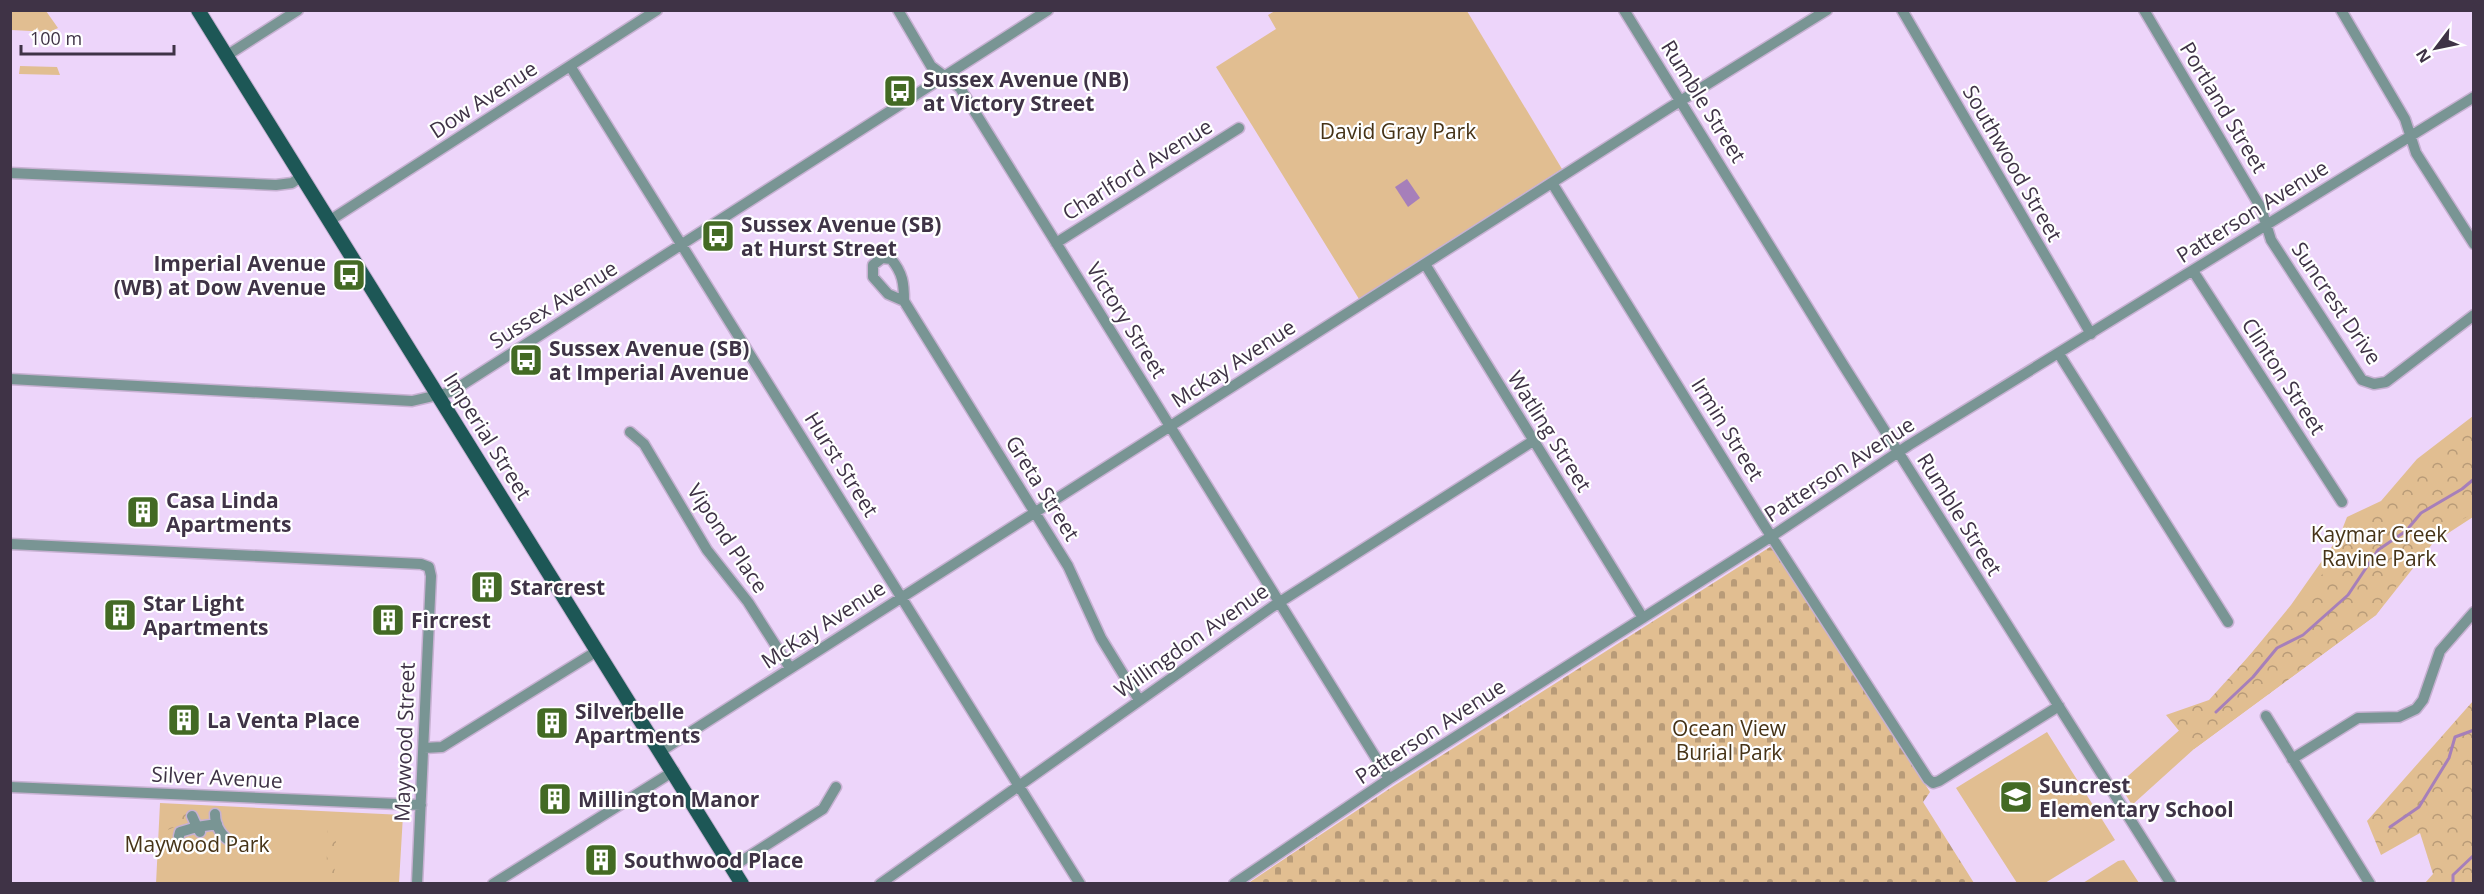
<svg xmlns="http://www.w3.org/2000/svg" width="2484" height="894" font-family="'Open Sans',sans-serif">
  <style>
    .green { fill: #e1be91 }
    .forest { fill: url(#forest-crowns) }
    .cemetery { fill: url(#cemetery-stones) }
    .water { fill: #a67fba }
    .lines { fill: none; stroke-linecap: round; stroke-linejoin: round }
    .stream { stroke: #a67fba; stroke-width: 3 }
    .minor-casing { stroke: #c7b1d2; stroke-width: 13 }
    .major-casing { stroke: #c7b1d2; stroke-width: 16 }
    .minor { stroke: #799594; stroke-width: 10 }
    .major { stroke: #1d5756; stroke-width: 14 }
    .labels { text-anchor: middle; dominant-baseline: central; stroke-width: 4.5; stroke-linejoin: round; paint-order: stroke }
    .poi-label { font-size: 21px; font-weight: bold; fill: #3f3346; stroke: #fff; text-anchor: start }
    .street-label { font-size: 21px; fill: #3f3346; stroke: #fff }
    .park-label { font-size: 21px; fill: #463317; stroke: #fff }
  </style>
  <defs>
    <pattern id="forest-crowns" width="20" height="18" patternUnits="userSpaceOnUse" patternTransform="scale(1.5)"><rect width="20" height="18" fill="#e1be91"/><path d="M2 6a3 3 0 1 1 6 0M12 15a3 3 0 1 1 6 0" fill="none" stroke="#b89b78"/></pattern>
    <pattern id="cemetery-stones" width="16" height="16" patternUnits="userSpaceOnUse" patternTransform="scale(1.5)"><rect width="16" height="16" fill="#e1be91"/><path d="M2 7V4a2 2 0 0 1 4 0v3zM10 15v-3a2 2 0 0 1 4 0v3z" fill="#b89b78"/></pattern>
  </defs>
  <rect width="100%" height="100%" fill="#edd5fa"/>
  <!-- green -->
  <path class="green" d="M12,10l34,1 12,17 -8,4 -39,-2z
    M1275,11h192l95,158 -203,130 -143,-232 60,-38 -8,-14z
    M20,66l37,1 3,8 -41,-1z
    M2473,416v101l-40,26 -57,72 -182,134 -62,56 -13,-21 92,-82 80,-97 49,-70 7,-18 34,-16 36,-42z
    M2047,732l68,108 -70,43h-28l-61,-95z
    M160,803l243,12 -4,68 -243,1z
    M2124,860l15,23h-56l35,-22z"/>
  <!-- forest -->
  <path class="forest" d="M2473,428v85l-44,27 -53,75 -182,134 -28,-34 43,-15 109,-120 28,-39z
    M2473,701v182h-48l8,-9 -13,-41 -39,22 -14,-34z
    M164,806h18l9,11 -5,5 -23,10z
    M328,820h9l-3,63h-8z"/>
  <!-- cemetery -->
  <path class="cemetery" d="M1770,547l11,8 149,237 -7,10 51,81 -727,1 145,-97z"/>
  <!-- water -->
  <path class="water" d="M1407,179l13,19 -12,9 -13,-20z"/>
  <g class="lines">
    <!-- stream -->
    <path class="stream" d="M2216,712l37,-35 24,-29 26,-13 45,-40 30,-45 28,-19 15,-18 41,-24 12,-10
      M2390,827l29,-20 30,-49 6,-21 19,-7
      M2453,884v-9l21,-20"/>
    <defs>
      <path id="minor" d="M898,10l33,56 29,22 429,691
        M1624,10l218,353 329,521
        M1902,10l189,324
        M2144,10l117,198 10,32 91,140 12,4 12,-2 88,-67
        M2341,10l64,109 11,34 58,91
        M226,56l72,-46
        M570,66l510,818
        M10,173l266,12 16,-2 10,-7
        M1552,183l210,339 166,257 5,4 6,-2 120,-75
        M329,221l328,-211
        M1056,243l183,-115
        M1425,264l218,354
        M2193,271l149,231
        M904,301l-16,-7 -15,-17v-12l9,-7 9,1c12,14 13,25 13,42l164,265 33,72 38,62
        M2059,354l169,268
        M10,379l402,22 39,-9 597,-382
        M630,432l14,12 63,106 41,52 42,66
        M10,544l411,20 8,3 2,9 -14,308
        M2266,716l104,168
        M424,748l18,-1 155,-96
        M661,751l1008,-643 158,-98
        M2292,759l66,-41 41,-1 17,-8 7,-9 17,-49 34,-39
        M10,787l411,18
        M215,814c0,12 7,24 18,28
        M192,816l5,11 20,-3
        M179,836l1,-4 17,-5 3,5
        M732,867l91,-58 13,-22
        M493,884l181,-113
        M880,884l392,-277 261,-166
        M1234,884l155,-105 383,-243 137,-91 565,-348"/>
      <path id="major" d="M198,10l544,874"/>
    </defs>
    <!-- minor casing -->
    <use href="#minor" class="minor-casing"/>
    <!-- major casing -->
    <use href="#major" class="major-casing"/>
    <!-- minor -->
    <use href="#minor" class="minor"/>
    <!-- major -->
    <use href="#major" class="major"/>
  </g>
  <!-- icons -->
  <defs>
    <symbol id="bus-square" viewBox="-11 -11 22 22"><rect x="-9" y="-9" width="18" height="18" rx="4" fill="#436a24" stroke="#fff"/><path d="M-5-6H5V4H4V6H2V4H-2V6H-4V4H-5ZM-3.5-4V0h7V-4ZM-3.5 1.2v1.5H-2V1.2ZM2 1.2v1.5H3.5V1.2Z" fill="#fff"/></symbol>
    <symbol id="building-square" viewBox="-11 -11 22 22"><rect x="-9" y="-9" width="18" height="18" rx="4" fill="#436a24" stroke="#fff"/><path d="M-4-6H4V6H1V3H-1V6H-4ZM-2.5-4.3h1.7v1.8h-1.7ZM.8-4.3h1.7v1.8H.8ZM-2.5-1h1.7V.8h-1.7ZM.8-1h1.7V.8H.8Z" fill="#fff"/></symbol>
    <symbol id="school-square" viewBox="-11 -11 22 22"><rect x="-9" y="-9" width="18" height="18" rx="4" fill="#436a24" stroke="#fff"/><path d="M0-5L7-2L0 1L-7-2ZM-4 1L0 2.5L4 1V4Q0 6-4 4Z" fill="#fff"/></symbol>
  </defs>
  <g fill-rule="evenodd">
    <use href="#bus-square" x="881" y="72" width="38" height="38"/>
    <use href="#bus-square" x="699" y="217" width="38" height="38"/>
    <use href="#bus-square" x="330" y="256" width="38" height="38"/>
    <use href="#bus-square" x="507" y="341" width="38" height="38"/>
    <use href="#building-square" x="124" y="493" width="38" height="38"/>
    <use href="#building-square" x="468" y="568" width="38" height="38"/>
    <use href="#building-square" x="101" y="596" width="38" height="38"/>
    <use href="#building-square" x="369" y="601" width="38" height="38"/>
    <use href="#building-square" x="165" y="701" width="38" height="38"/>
    <use href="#building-square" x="533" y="704" width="38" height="38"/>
    <use href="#school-square" x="1997" y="778" width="38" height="38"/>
    <use href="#building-square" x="536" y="780" width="38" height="38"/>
    <use href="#building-square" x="582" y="841" width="38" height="38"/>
  </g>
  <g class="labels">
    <!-- poi labels -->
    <g class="poi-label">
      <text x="923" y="79">Sussex Avenue (NB)<tspan x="923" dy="24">at Victory Street</tspan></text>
      <text x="741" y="224">Sussex Avenue (SB)<tspan x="741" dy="24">at Hurst Street</tspan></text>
      <text x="326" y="263" text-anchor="end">Imperial Avenue<tspan x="326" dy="24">(WB) at Dow Avenue</tspan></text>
      <text x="549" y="348">Sussex Avenue (SB)<tspan x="549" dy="24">at Imperial Avenue</tspan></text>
      <text x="166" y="500">Casa Linda<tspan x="166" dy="24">Apartments</tspan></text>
      <text x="510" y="587">Starcrest</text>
      <text x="143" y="603">Star Light<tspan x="143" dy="24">Apartments</tspan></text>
      <text x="411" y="620">Fircrest</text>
      <text x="575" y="711">Silverbelle<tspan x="575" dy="24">Apartments</tspan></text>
      <text x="207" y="720">La Venta Place</text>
      <text x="2039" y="785">Suncrest<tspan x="2039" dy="24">Elementary School</tspan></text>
      <text x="578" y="799">Millington Manor</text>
      <text x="624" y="860">Southwood Place</text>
    </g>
    <!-- street labels -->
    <g class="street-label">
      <text transform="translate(483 99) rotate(-33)">Dow Avenue</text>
      <text transform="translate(1704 101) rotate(58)">Rumble Street</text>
      <text transform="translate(2224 107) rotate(59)">Portland Street</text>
      <text transform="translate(2013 163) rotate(60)">Southwood Street</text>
      <text transform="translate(1137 169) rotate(-32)">Charlford Avenue</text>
      <text transform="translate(2252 211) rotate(-32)">Patterson Avenue</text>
      <text transform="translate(2337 303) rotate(56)">Suncrest Drive</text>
      <text transform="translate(553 304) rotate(-32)">Sussex Avenue</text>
      <text transform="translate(1127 320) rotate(58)">Victory Street</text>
      <text transform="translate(1233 363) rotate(-33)">McKay Avenue</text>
      <text transform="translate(2284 376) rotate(57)">Clinton Street</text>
      <text transform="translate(1728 429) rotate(58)">Irmin Street</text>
      <text transform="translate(1550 431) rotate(58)">Watling Street</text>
      <text transform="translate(488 436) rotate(58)">Imperial Street</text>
      <text transform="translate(842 464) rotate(58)">Hurst Street</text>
      <text transform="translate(1839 469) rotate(-33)">Patterson Avenue</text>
      <text transform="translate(1043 488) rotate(58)">Greta Street</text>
      <text transform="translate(1960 514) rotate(58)">Rumble Street</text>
      <text transform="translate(728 538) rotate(56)">Vipond Place</text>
      <text transform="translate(823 624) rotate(-33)">McKay Avenue</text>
      <text transform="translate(1191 640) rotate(-35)">Willingdon Avenue</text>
      <text transform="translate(1430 731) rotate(-33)">Patterson Avenue</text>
      <text transform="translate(404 742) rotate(-88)">Maywood Street</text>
      <text transform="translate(217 777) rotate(3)">Silver Avenue</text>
    </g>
    <!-- park labels -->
    <g class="park-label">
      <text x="1398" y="131">David Gray Park</text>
      <text x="2379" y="534">Kaymar Creek<tspan x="2379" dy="24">Ravine Park</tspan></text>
      <text x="1729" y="728">Ocean View<tspan x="1729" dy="24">Burial Park</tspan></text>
      <text x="197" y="844">Maywood Park</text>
    </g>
  </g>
  <!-- border -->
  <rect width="2484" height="894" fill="none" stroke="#3f3346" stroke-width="24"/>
  <!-- north arrow -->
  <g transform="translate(2436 48) rotate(238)" stroke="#ffffff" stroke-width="4.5" paint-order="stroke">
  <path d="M0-4.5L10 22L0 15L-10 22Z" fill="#3f3346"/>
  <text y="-9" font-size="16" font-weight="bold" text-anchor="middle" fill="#3f3346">N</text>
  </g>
  <!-- scale -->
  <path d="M21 45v9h153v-9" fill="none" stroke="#3f3346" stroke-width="3"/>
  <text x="30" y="45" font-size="18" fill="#3f3346" stroke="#ffffff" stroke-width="4.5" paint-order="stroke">100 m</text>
</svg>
